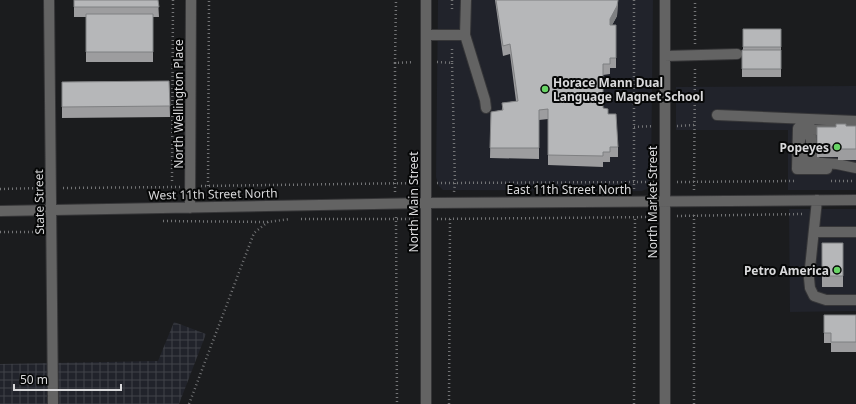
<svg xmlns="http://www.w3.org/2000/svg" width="856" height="404" font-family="'Noto Sans',sans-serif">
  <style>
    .built { fill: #21232b }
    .industrial { fill: url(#industrial-grid) }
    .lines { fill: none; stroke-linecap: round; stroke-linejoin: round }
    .minor-casing { stroke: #363638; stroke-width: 12 }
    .path { stroke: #737476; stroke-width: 2.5; stroke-dasharray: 1 3; stroke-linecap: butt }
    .minor { stroke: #636363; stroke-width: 10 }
    .wall { fill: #9d9d9f }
    .shaded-wall { fill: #7f8082 }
    .building { fill: #b6b7b9; stroke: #7f8082 }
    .poi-dot { fill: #68d465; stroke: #060707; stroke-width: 1.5 }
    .labels { text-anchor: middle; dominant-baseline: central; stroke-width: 4; stroke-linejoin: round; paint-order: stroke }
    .poi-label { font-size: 12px; font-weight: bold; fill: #d9d9db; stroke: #060707; text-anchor: end }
    .street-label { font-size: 12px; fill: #d9d9db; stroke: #060707 }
  </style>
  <defs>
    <pattern id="industrial-grid" width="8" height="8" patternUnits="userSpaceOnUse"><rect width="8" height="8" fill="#21232b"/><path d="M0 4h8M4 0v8" fill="none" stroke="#414249"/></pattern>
  </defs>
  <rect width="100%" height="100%" fill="#1b1c1e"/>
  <!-- built -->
  <path class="built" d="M438,0h215l-2,183 -4,6 -5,2 -199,-1 -4,-4 -3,-9z
    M856,86v104h-68v-60h-112v-43z
    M789,209h67v102l-66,1z"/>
  <!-- industrial -->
  <path class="industrial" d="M174,322l32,12 -27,70h-179v-40l158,-3z"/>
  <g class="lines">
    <defs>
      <path id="minor" d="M49,0l4,404
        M665,0v404
        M426,35h39l20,65 1,8
        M465,35l1,-35
        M665,56l72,-2
        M717,115l139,6
        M811,121l-5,1 -8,6 -1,41h30
        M856,129l-45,1c-16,4 -13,21 -4,32l30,2 19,4
        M811,130c0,11 -1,22 5,32
        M817,200l-8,78 1,10 4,8 12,4h30
        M190,208l1,-208
        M0,211l426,-8 430,-3
        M814,232h42
        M426,404v-404"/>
    </defs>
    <!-- minor casing -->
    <use href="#minor" class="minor-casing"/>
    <!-- path -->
    <path class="path" d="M634,0v189
      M452,9v-9
      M695,44v-44
      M437,62l15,1v-17
      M395,63l1,-63
      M452,63l3,120 -1,9
      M677,126l18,-1
      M634,127l20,-1
      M172,181l1,-181
      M831,181h23
      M677,182l117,-1
      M437,183l217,-1
      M201,186l215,-3
      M208,186l1,-186
      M63,188l117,-1
      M0,189l40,-1
      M694,190l1,-123
      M395,192v-129l19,-1
      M677,216l127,-2
      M396,217l1,187
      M301,219h115
      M437,219l217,-2
      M163,221l105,1 22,-3
      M0,232h40
      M189,404l65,-171 15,-12
      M449,404l1,-185
      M634,404l1,-188
      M694,404v-189"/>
    <!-- minor -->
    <use href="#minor" class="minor"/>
  </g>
  <!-- wall -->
  <path class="wall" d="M74,0h84l1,17h-6v45h-67v-45h-12z
    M495,0h123l-1,16 -5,9h4v43h-6v6l-7,1v33l5,6 10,33v10h-8v5h-7v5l-55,-2v-46l-9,1v39l-49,-1 1,-46 11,-2v-7l14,-2 -6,-47 -7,2z
    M743,29h38v48h-39v-27h1z
    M169,81l1,36 -108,1v-36z
    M846,126h10v34h-18v-3h-21v-30h19z
    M822,243h21v44h-21z
    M824,315h32v37h-25v-9h-7z"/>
  <!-- shaded-wall -->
  <path class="shaded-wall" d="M618,0l-1,16 -7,13v-10z"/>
  <!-- building -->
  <path class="building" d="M74,0h84l1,7h-85z
    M496,0h122l-1,6 -7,13v6h6v33h-6v6h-7v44l5,1v5h8l2,33h-8v5h-7v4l-55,-1v-46l-9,1v38h-49l1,-36 12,-2 -1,-7 16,-2 -8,-57 -7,2z
    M86,14h67v38h-67z
    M743,29h38v18h-38z
    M742,50h39v19h-39z
    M169,81l1,25 -108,1v-25z
    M836,124h10v2h10v23h-18v-2h-21v-20h19z
    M822,243h21v33h-21z
    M824,315h32v27h-25v-9h-7z"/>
  <!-- markers -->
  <g class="poi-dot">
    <circle cx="545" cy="89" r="4"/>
    <circle cx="837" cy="147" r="4"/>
    <circle cx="837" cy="270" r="4"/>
  </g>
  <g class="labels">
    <!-- poi labels -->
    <g class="poi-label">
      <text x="553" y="82" text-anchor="start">Horace Mann Dual<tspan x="553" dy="14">Language Magnet School</tspan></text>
      <text x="829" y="147">Popeyes</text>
      <text x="829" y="270">Petro America</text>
    </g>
    <!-- street labels -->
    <g class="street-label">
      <text transform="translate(178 104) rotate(-90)">North Wellington Place</text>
      <text x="569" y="189">East 11th Street North</text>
      <text transform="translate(213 194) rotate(-1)">West 11th Street North</text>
      <text transform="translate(39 202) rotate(-91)">State Street</text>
      <text transform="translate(413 202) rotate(-90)">North Main Street</text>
      <text transform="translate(652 202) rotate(-90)">North Market Street</text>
    </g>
  </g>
  <!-- scale -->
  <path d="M14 384v6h107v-6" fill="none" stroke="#d9d9db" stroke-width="2"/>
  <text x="20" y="384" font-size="12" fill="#d9d9db" stroke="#060707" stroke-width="3" paint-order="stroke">50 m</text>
</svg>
